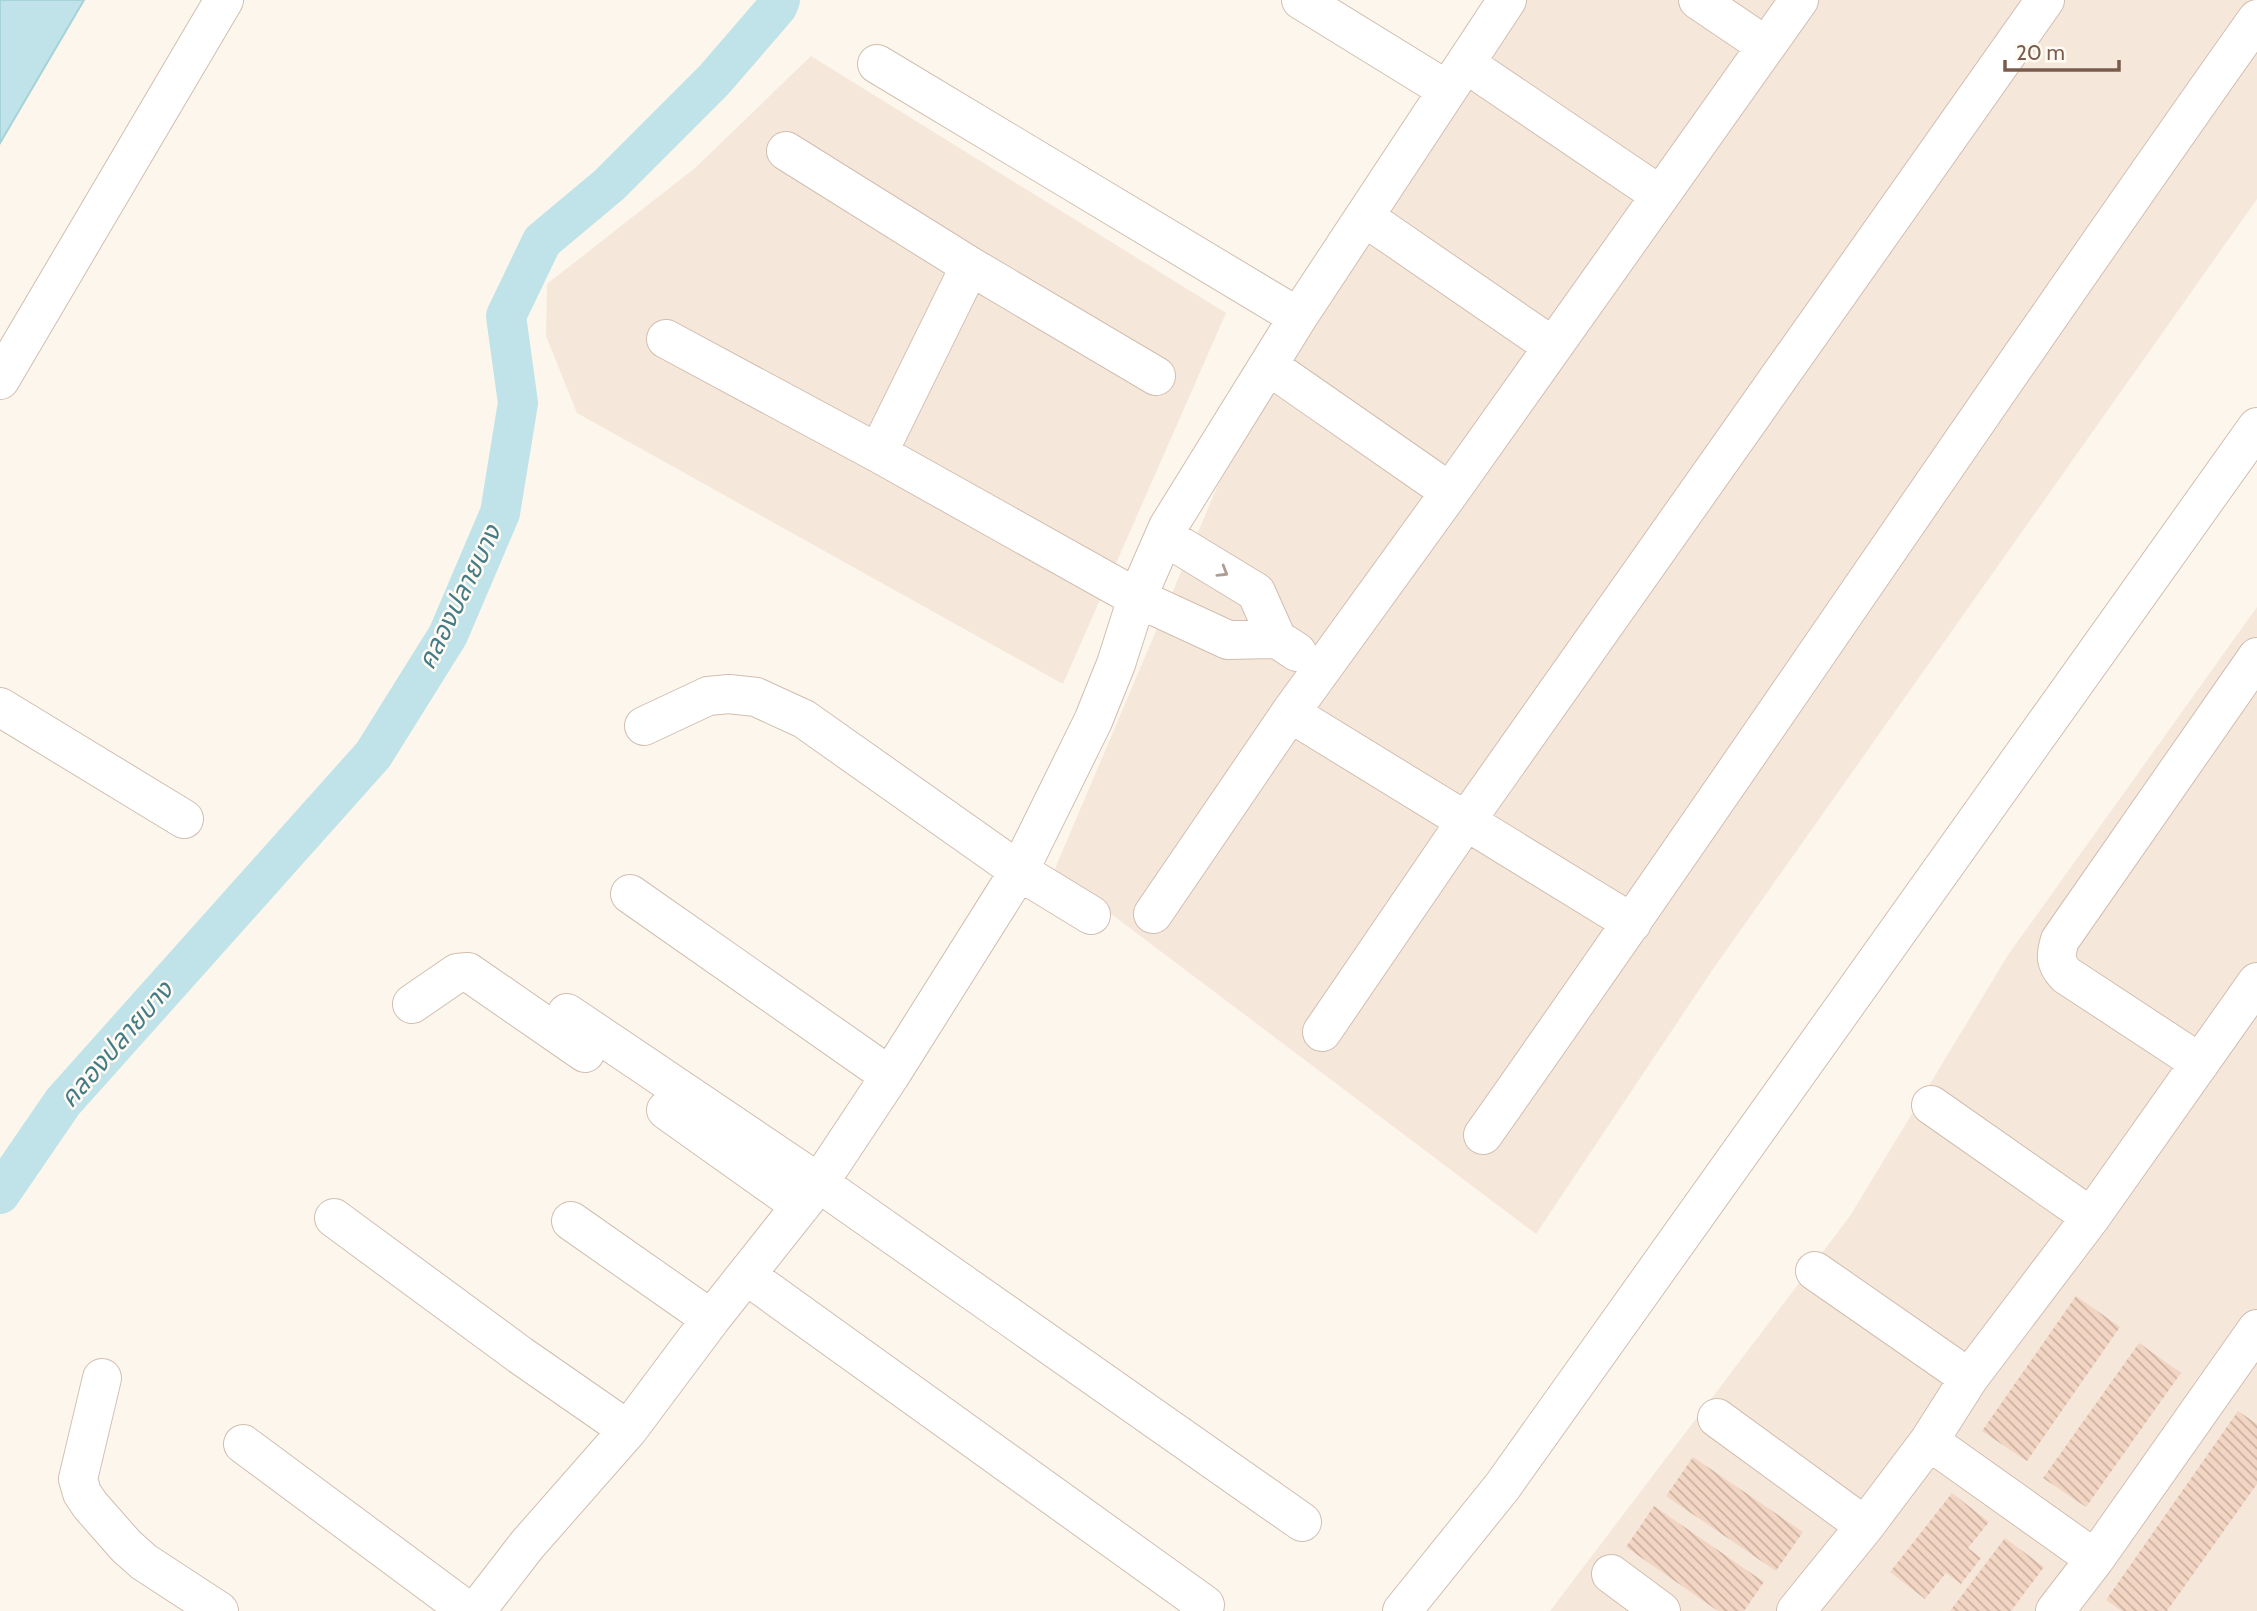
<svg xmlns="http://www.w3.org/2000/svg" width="2257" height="1611" font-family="Cabin,'Noto Sans Thai',sans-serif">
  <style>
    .residential { fill: #f5e8da }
    .water { fill: #bfe3e8; stroke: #a5d3da; stroke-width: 2 }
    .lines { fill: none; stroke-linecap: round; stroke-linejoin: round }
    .canal { stroke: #bfe3e8; stroke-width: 40 }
    .building { fill: url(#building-back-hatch) }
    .minor-casing { stroke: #d1beb0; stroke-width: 40 }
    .minor { stroke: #fff; stroke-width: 38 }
    .oneway { stroke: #af9d94 }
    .labels { text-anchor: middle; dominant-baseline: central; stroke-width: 5; stroke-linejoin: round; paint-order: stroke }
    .water-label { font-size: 26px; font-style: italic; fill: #437c86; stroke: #fffaf3 }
  </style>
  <defs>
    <pattern id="building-back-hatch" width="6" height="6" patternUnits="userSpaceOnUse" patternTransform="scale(1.75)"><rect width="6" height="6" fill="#f3d5c3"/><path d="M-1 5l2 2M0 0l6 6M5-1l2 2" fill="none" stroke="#cab0a1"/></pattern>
  </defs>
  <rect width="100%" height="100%" fill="#fdf6ec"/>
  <!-- residential -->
  <path class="residential" d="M1509,0h748v199l-546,773 -175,262 -482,-363 164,-386z
    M811,56l415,257 -163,371 -486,-271 -31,-77 1,-52 148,-116z
    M2257,607v856l-108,148h-599l300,-395 158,-261z
    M2257,1468v143h-105z"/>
  <!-- water -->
  <path class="water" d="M0,0h84l-84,143z"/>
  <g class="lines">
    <!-- canal -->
    <path class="canal" d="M0,1194l63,-92 310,-347 75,-120 52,-122 18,-110 -12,-87 36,-75 67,-56 105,-105 63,-73 3,-7"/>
  </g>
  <!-- building -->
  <path class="building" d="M2076,1296l44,31 -93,134 -45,-30z
    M2139,1343l42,30 -95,134 -43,-29z
    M2238,1411l19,13v60l-90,127h-45l-16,-11z
    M1693,1457l110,75 -27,39 -110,-75z
    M1952,1493l37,29 -21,26 13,10 -20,26 -15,-11 -21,26 -35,-27z
    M1654,1506l110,76 -20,29h-26l-92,-64z
    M2005,1538l39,29 -33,44h-61z"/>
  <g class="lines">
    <defs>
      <path id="minor" d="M1301,0l146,90
        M1698,0l68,46
        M877,64l421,253
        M1484,76l176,119
        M786,151l184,115 186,110
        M1379,227l173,119
        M666,339l212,114 259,145 91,42 49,-1
        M1279,373l171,119
        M0,380l224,-380
        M878,453l92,-187
        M1164,536l92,56 21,47 20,13
        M0,707l184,112
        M1290,713l342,210
        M644,726l64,-30 21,-2 27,3 48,22 215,152 72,44
        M630,894l260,182
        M1153,914l137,-201 160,-221 349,-492
        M412,1004l45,-31 11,-1 117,81
        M567,1013l252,170 483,339
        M1322,1032l144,-211 579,-821
        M2200,1063l-134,-88c-11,-12 -11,-19 -6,-35l197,-283
        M1931,1105l160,112
        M666,1110l135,96
        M1483,1135c261,-370 512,-747 774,-1116
        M334,1218l186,137 108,75
        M571,1221l140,98
        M1815,1271l154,107
        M746,1275l459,330
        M102,1378l-24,101 4,14 8,12 36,41 18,16 75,49
        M1717,1418l148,108
        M1929,1441l166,118
        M243,1444l225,167
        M1611,1574l50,37
        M476,1611l51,-66 101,-115 83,-111 108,-136 71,-107 129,-205 74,-150 23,-57 21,-66 31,-71 130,-210 209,-317
        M1402,1611l100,-124 755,-1060
        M1796,1611l69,-85 64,-85 40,-63 122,-161 166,-235
        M2055,1611l40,-52 162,-230"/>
    </defs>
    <!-- minor casing -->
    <use href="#minor" class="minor-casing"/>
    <!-- minor -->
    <use href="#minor" class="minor"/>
  </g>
  <!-- one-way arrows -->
  <defs><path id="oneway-chevron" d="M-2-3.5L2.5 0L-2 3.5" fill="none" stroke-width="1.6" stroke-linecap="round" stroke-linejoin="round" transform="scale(1.75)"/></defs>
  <use class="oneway" href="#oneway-chevron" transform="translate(1223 572) rotate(31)"/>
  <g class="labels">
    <!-- water labels -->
    <g class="water-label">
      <text transform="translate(459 597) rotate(-64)">คลองปลายบาง</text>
      <text transform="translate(116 1044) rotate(-49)">คลองปลายบาง</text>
    </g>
  </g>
  <!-- scale -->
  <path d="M2005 60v10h114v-10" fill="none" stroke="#7a5c4d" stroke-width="3.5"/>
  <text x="2016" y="60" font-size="21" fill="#7a5c4d" stroke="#fffaf3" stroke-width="5" paint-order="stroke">20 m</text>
</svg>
